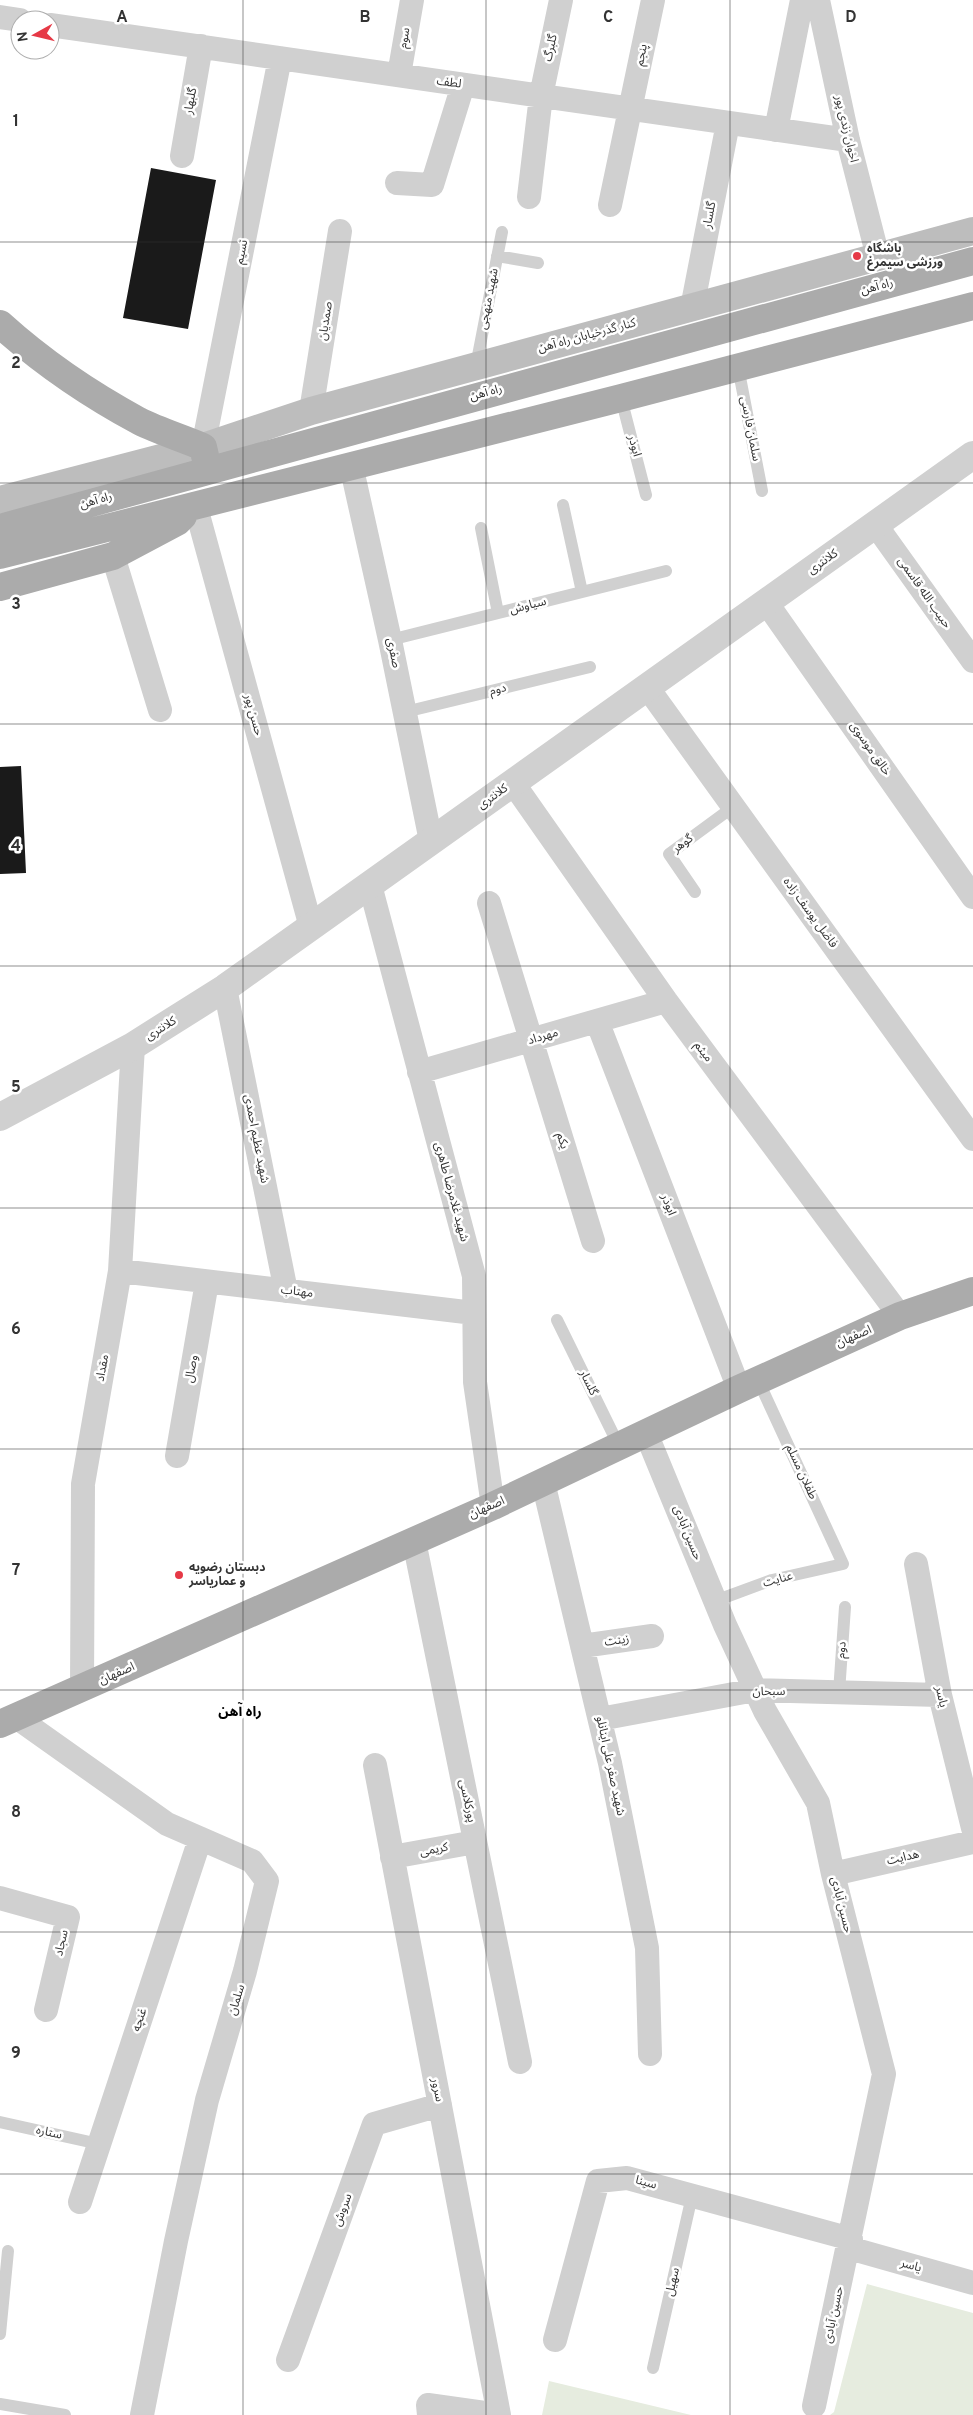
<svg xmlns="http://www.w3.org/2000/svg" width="973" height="2415" font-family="Overpass,'Noto Sans Arabic',sans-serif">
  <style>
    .green { fill: #e6ecdf }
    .building { fill: #1a1a1a }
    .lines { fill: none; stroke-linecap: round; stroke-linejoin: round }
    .service { stroke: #d0d0d0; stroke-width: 12 }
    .minor { stroke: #d0d0d0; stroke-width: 24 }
    .tertiary { stroke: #d0d0d0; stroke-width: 28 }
    .secondary { stroke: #bdbdbd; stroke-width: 28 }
    .primary { stroke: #ababab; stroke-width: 28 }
    .grid { fill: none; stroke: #333; stroke-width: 1; stroke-opacity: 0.55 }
    .poi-dot { fill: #e63946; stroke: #fff; stroke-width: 2 }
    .labels { text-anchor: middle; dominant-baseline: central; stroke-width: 5; stroke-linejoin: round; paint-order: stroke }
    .street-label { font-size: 12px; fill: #333; stroke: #fff }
    .poi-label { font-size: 12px; font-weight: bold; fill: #333; stroke: #fff; text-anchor: start }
    .neighbourhood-label { font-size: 14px; font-weight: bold; fill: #000; stroke: #fff }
    .grid-label { font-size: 16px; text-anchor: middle; font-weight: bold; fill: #333; stroke: #fff; stroke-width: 5; stroke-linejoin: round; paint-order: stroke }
  </style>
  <rect width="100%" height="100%" fill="#fff"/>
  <!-- green -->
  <path class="green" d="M867,2284l106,29v102h-143l4,-3z
    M549,2381l142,34h-149z"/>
  <!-- building -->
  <path class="building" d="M151,168l65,12 -28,149 -65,-11z
    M21,766l5,107 -26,1v-107z"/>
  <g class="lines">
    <!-- service -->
    <path class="service" d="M497,256l41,7
      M476,366l26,-134
      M738,367l24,124
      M621,398l25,97
      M563,505l19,87
      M481,528l17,85
      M390,640l276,-69
      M405,712l185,-45
      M695,892l-26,-38 64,-47
      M557,1320l62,126
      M715,1601l57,-21 71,-16 -85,-184
      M839,1692l6,-85
      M0,2122l99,22
      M0,2334l8,-83
      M653,2368l39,-172
      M0,2404l65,11"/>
    <!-- minor -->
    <path class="minor" d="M818,0l30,140 30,117
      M0,17l20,3
      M50,25l798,115
      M399,75l13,-75
      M776,130l26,-130
      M182,156l19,-110
      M397,183l35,2 31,-100
      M529,197l12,-101 20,-96
      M610,205l43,-205
      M692,308l36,-185
      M311,411l29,-180
      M203,447l77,-389
      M351,465l39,175 41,201
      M195,504l116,423
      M875,524l98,137
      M113,556l47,154
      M766,602l207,295
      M647,687l326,452
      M513,783l153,218 234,315
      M370,885l104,391 1,106 18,124
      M489,903l104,338
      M225,988l61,303
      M597,1021l142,368
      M419,1072l247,-71
      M120,1271l354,42
      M646,1433l79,192 40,86 53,92 15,71 51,200 -70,332
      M177,1456l30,-174
      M543,1482l67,281 37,185 3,106
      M414,1541l106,521
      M916,1564l24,131 33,133
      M582,1646l70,-10
      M82,1689l1,-205 37,-213 13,-225
      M16,1717l151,107 85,37 15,20 -22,90 -38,129 -31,141 -34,174
      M600,1719l155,-29 185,5
      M375,1765l124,650
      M392,1857l83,-15
      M833,1874l140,-32
      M0,1898l68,19 -22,93
      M80,2202l120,-363
      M849,2248l124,35
      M555,2340l43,-159 29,-3 224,61
      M288,2360l86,-236 66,-19
      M429,2415l-1,-10 71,10"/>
    <!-- tertiary -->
    <path class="tertiary" d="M0,1117l133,-71 92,-58 748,-533"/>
    <!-- secondary -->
    <path class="secondary" d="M0,500l203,-53 108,-36 662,-180"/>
    <!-- primary -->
    <path class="primary" d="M0,324c42,38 89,70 139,97 20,10 43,17 64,26l5,22
      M0,528l973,-267
      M0,555l621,-157 352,-92
      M0,587l113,-31 64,-34 6,-6
      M0,1724l493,-218 246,-117 161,-73 73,-25"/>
  </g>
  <!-- grid -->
  <path class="grid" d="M243,0v2415M486,0v2415M730,0v2415M0,242h973M0,483h973M0,724h973M0,966h973M0,1208h973M0,1449h973M0,1690h973M0,1932h973M0,2174h973"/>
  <!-- markers -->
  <g class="poi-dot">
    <circle cx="857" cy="256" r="5"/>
    <circle cx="179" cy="1575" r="5"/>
  </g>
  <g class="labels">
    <!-- street labels -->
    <g class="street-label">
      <text transform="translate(405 38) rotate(-81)">سوم</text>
      <text transform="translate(551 48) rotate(-78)">گلبرگ</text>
      <text transform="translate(642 55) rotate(-79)">پنجم</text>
      <text transform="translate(449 83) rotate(8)">لطف</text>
      <text transform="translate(191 101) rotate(-80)">گلبهار</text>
      <text transform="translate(846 129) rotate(77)">اخوان زندی پور</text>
      <text transform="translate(710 215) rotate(-79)">گلسار</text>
      <text transform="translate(242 252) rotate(-79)">نسیم</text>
      <text transform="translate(877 287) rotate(-15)">راه آهن</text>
      <text transform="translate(489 299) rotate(-79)">شهید منهجی</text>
      <text transform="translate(326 321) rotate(-81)">صمدیان</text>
      <text transform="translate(587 336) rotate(-15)">کنار گذرخیابان راه آهن</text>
      <text transform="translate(486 393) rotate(-15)">راه آهن</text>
      <text transform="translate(750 429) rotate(79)">سلمان فارسی</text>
      <text transform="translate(634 446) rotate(75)">ابوذر</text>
      <text transform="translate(96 501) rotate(-16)">راه آهن</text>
      <text transform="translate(823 562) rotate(-35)">کلانتری</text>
      <text transform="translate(924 593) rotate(55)">حبیب الله قاسمی</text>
      <text transform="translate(528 606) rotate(-14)">سیاوش</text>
      <text transform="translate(393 653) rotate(78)">صفری</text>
      <text transform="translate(498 690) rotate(-14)">دوم</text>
      <text transform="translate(253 715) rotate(75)">حسن پور</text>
      <text transform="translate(870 749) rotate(55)">خالق موسوی</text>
      <text transform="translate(493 797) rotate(-36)">کلانتری</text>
      <text transform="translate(683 844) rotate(-37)">گوهر</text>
      <text transform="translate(810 913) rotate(54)">فاضل یوسف زاده</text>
      <text transform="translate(161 1029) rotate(-32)">کلانتری</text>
      <text transform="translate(543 1037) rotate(-16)">مهرداد</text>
      <text transform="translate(703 1052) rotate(53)">میثم</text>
      <text transform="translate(256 1139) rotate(79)">شهید عظیم احمدی</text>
      <text transform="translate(562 1141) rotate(73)">یکم</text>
      <text transform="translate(451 1192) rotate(75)">شهید غلامرضا طاهری</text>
      <text transform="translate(668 1205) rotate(69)">ابوذر</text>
      <text transform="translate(297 1292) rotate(7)">مهتاب</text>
      <text transform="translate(854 1337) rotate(-24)">اصفهان</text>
      <text transform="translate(103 1368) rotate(-80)">مقداد</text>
      <text transform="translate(192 1369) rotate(-80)">وصال</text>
      <text transform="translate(588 1383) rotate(64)">گلسار</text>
      <text transform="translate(801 1472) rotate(65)">طفلان مسلم</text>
      <text transform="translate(487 1508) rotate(-24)">اصفهان</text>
      <text transform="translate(687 1533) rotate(68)">حسین آبادی</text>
      <text transform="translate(778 1580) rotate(-15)">عنایت</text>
      <text transform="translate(617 1641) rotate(-8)">زینت</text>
      <text transform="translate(842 1650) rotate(-86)">دوم</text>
      <text transform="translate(117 1674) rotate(-24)">اصفهان</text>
      <text transform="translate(769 1692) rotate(-1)">سبحان</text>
      <text transform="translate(941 1697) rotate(78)">یاسر</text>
      <text transform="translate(610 1766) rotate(78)">شهید صفر علی اینانلو</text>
      <text transform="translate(467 1801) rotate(78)">پورکلاسی</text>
      <text transform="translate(434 1850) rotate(-11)">کریمی</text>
      <text transform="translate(903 1858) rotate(-13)">هدایت</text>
      <text transform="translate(841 1905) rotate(76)">حسین آبادی</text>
      <text transform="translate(62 1943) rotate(-77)">سجاد</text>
      <text transform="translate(237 2000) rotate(-73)">سلمان</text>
      <text transform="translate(140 2020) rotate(-72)">غنچه</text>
      <text transform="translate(437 2090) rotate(79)">سرور</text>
      <text transform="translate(49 2133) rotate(12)">ستاره</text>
      <text transform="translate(646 2183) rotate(15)">سینا</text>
      <text transform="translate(343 2210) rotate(-70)">سروش</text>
      <text transform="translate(911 2266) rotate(16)">یاسر</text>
      <text transform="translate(673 2282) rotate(-77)">سهیل</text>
      <text transform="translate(834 2315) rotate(-78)">حسین آبادی</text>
    </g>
    <!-- poi labels -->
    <g class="poi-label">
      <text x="867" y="249">باشگاه<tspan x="867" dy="14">ورزشی سیمرغ</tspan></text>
      <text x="189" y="1568">دبستان رضویه<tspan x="189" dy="14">و عماریاسر</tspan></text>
    </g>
    <!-- neighbourhood labels -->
    <g class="neighbourhood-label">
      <text x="240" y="1712">راه آهن</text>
    </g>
  </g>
  <g class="grid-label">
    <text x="122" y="22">A</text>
    <text x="365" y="22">B</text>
    <text x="608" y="22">C</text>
    <text x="851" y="22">D</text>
    <text x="16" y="126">1</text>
    <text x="16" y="368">2</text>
    <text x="16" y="609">3</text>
    <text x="16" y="851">4</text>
    <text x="16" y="1092">5</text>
    <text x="16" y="1334">6</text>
    <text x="16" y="1575">7</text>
    <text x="16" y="1817">8</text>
    <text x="16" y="2058">9</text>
  </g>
  <!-- north arrow -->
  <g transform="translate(35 35) rotate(262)"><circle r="24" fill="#ffffff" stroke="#adadad"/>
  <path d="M0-4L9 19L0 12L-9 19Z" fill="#e63946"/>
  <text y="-8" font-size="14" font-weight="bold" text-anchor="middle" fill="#333333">N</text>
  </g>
</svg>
